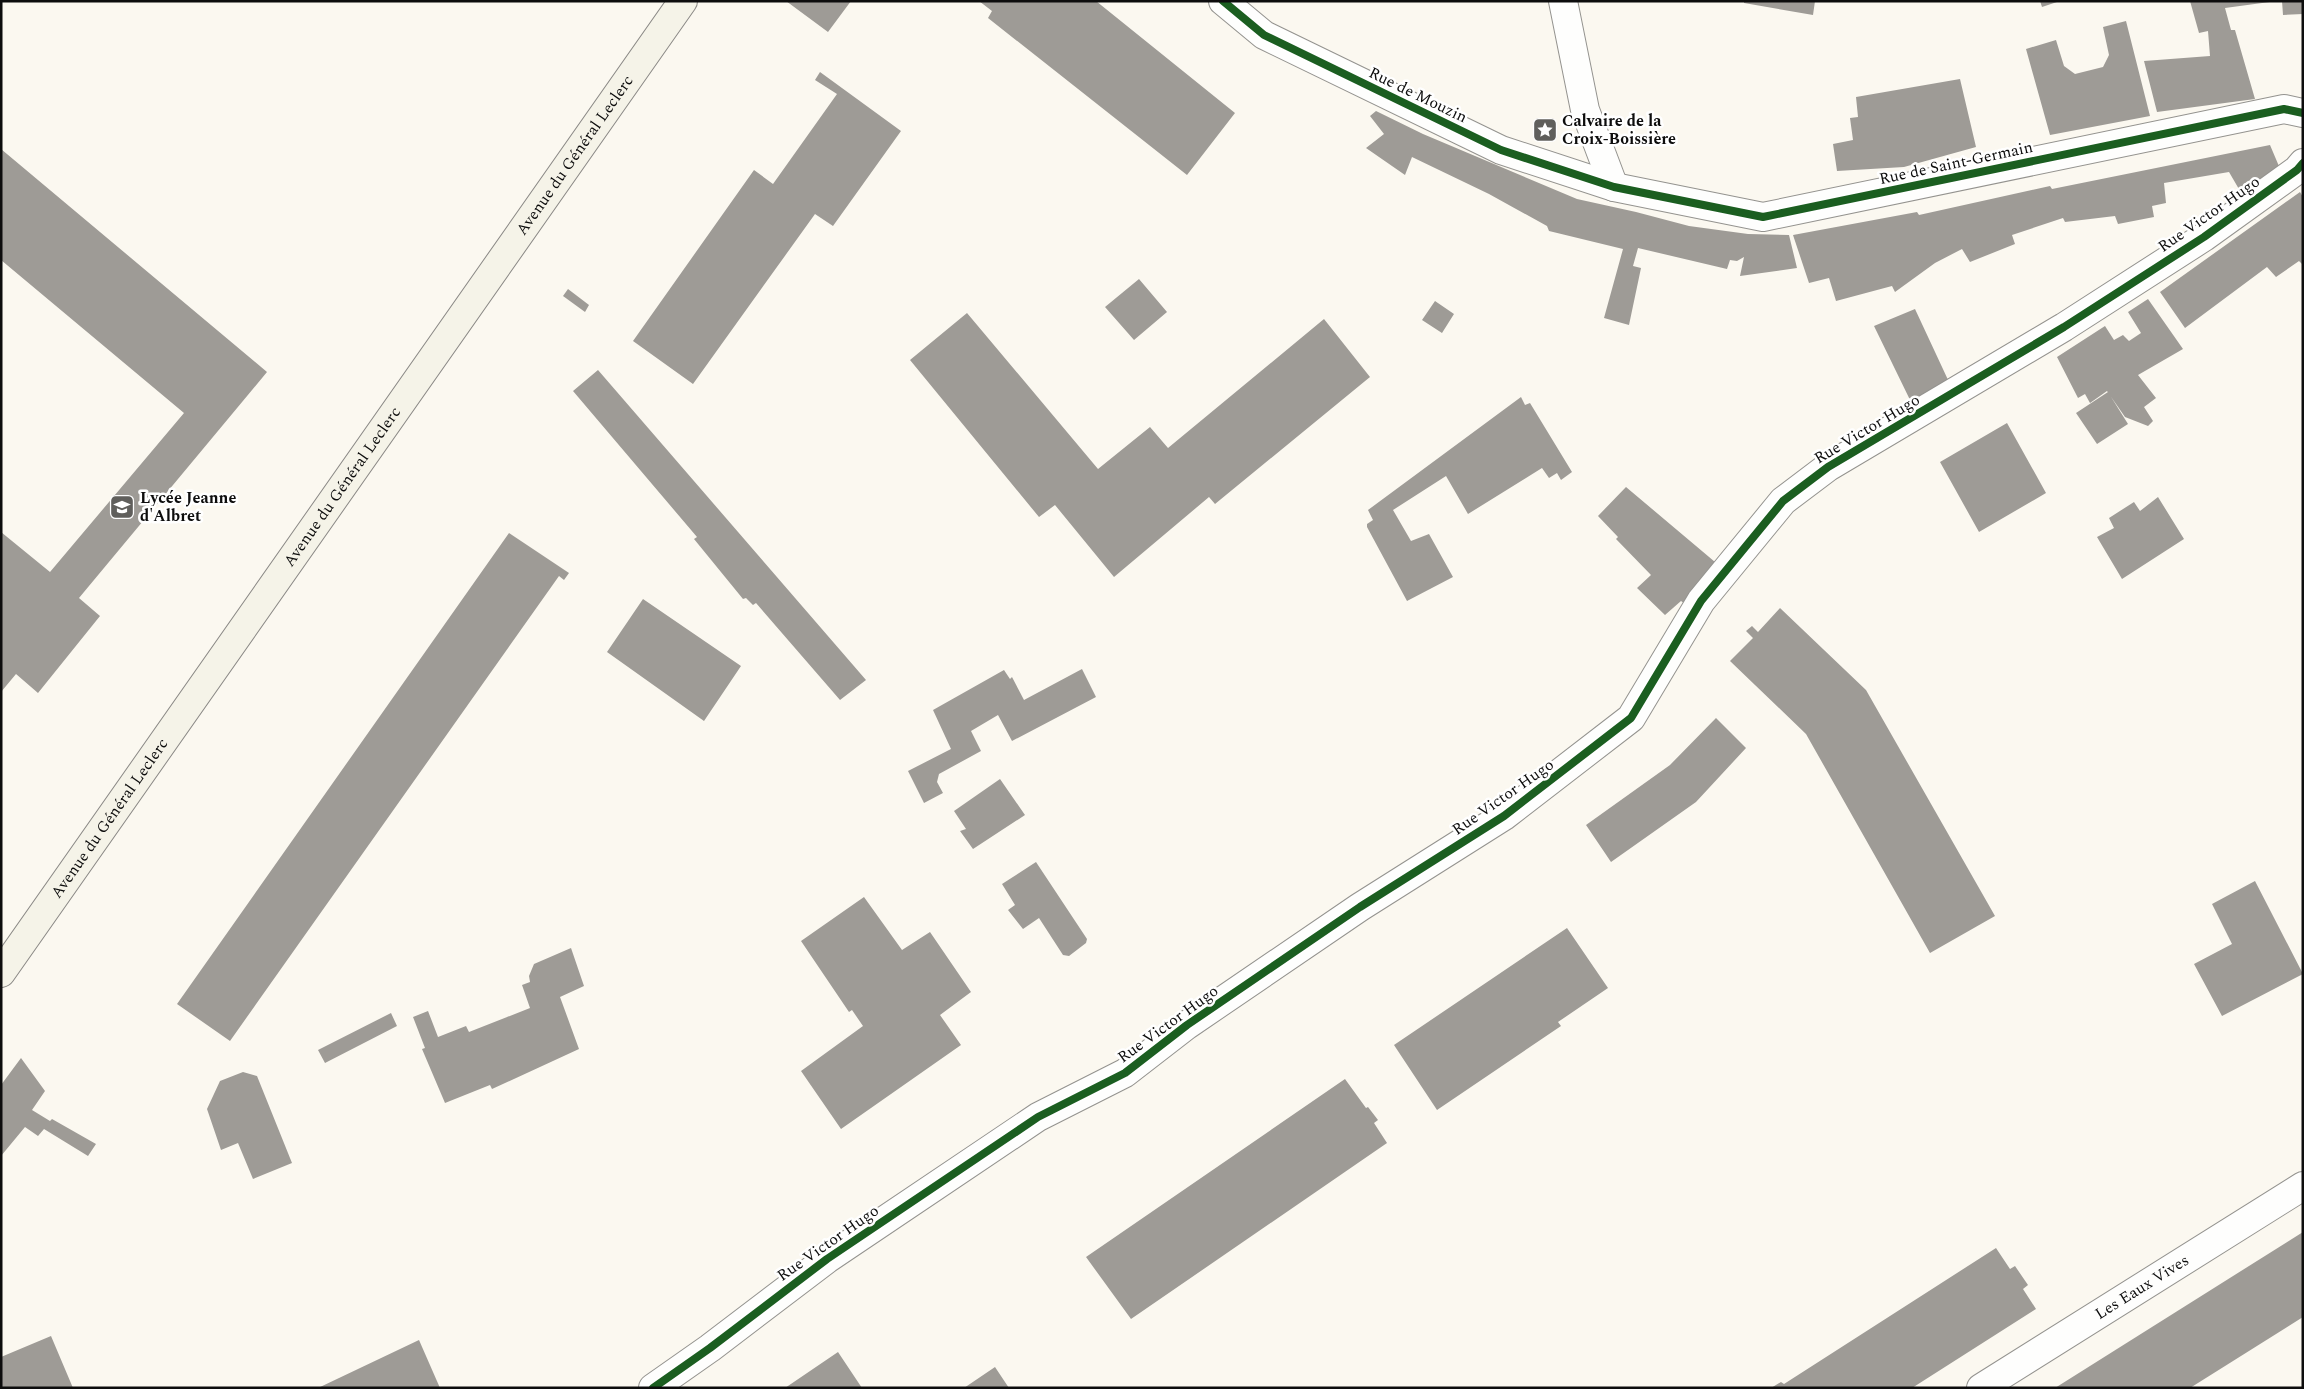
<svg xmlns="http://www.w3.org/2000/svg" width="2304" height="1389" font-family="Spectral,serif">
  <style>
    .building { fill: #9e9b96 }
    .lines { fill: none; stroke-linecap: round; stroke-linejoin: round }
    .street-casing { stroke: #94938f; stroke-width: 30 }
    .secondary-casing { stroke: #8b8986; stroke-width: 30 }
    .street { stroke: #fefefd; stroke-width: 28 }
    .secondary { stroke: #f5f3e8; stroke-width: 28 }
    .cycleway-casing { stroke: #fff; stroke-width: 11 }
    .cycleway { stroke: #1b5e20; stroke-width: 8 }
    .labels { text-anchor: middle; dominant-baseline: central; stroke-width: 5; stroke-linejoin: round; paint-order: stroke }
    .street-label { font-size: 16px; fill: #0d0d0d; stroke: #fff }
    .poi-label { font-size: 16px; font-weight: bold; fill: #0d0d0d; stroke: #fff; text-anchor: start }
  </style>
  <rect width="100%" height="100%" fill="#fbf8f0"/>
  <!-- building -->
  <path class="building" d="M786,1h65l-23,31z
    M979,1h117l139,112 -48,62 -199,-157 4,-7z
    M1744,1h71l-2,14 -69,-12z
    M2040,1h17v1l-15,5z
    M2190,1h87l-52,7 6,22h4l20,69 -98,13 -13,-51 66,-5 -2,-25 -9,2z
    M2282,1h21v13l-20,1z
    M2126,21l24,95 -100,19 -24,-86 30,-9 8,26 11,8 28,-7 6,-12 -6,-28z
    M820,72l81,59 -68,95 -18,-12 -122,170 -60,-43 121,-171 19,14 64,-90 -22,-14z
    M1960,79l16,68 -72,20 -67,4 -4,-27 20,-4 -3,-22 8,-1 -2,-20z
    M1376,111l47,23 154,65 59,13 53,14 59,8 41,1 8,33 -57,8 4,-19 -7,4 -7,-1 -3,9 -89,-21 -5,18 8,2 -12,57 -25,-7 19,-69 -74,-18 -2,-5 -58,-32 -77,-37 -7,18 -39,-27 18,-14 -14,-18z
    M2270,145l11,26 -38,25 -14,-24 -65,11 2,20 -14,3 2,11 -36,7 -3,-8 -50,6 -2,-4 -51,17 3,9 -45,18 -8,-13 -27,14 -40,29 -3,-6 -56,15 -7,-23 -20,5 -16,-48 124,-23 2,3 131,-29 2,3z
    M1,149l266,223 -188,226 21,18 -62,77 -22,-19 -15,18v-160l49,40 134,-159 -183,-153z
    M2300,192l3,5v68l-4,-4 -23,16 -9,-10 -82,61 -25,-36z
    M1139,279l28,33 -33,28 -29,-33z
    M568,289l21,16 -4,7 -22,-16z
    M2148,299l35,50 -45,26 18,23 -12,9 9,14 -5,5 -23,-9 -18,-26 -17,12 -5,-9 -7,4 -21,-41 48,-31 9,14 9,-5 6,6 12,-8 -13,-21z
    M1435,301l19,13 -12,19 -20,-13z
    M1915,309l34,73 -37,22 -38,-78z
    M967,313l131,156 52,-42 18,21 156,-129 46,58 -155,127 -6,-7 -95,80 -59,-72 -16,12 -129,-157z
    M598,370l268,310 -26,20 -84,-97 -3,2 -7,-7 -3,1 -49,-60 3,-2 -124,-146z
    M2108,392l20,32 -31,20 -21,-31z
    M1521,397l4,8 5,-2 42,69 -11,8 -4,-7 -8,5 -7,-10 -74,46 -22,-38 -53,34 18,31 18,-7 24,43 -46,24 -40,-74v-3l6,-4 -5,-10z
    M2007,423l39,70 -67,39 -39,-70z
    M1626,487l89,75 -27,44 -7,-5 -16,14 -28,-27 14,-13 -35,-36 2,-2 -20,-21z
    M2158,497l26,42 -62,40 -25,-42 17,-9 -5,-10 25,-16 6,9z
    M509,533l60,40 -5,7 -5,-4 -329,465 -53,-37z
    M643,599l98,67 -37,55 -97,-69z
    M1780,608l86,82 129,226 -65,37 -124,-219 -76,-73 23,-23 -7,-7 6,-5 6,6z
    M1082,669l14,28 -84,44 -14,-26 -27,16 10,20 -42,23 -2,8 6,11 -19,10 -16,-32 43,-22 -18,-39 71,-40 6,9 2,-2 12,23z
    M1716,718l30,30 -50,54 -85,60 -25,-37 84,-60z
    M1000,779l25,36 -52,34 -13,-18 6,-2 -12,-18z
    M1036,862l51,77 -1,4 -17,13 -6,-1 -24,-37 -16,11 -15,-19 7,-5 -13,-21z
    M2255,881l48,93 -81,42 -28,-52 38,-20 -20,-40z
    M864,897l38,53 28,-18 41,60 -31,23 21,30 -120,84 -40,-58 62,-45 -11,-16 -3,2 -48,-71z
    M1567,928l41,60 -50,34 3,4 -124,84 -43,-65z
    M571,948l13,38 -24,11 19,52 -87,40 -2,-4 -45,18 -23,-54 3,-1 -12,-31 15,-6 10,26 28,-11 3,6 61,-24 -8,-23 8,-3 -1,-6 5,-12z
    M391,1013l6,13 -72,37 -7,-13z
    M21,1058l24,33 -13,19 18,11 2,-2 44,25 -8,12 -44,-27 -6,7 -13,-9 -24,29v-71z
    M243,1072l14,4 35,87 -39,16 -15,-36 -17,7 -14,-41 13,-28z
    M1345,1079l21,29 2,-1 10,13 -4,3 13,20 -256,176 -45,-62z
    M2303,1232v85l-113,71h-135z
    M1996,1248l14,21 5,-3 13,19 -5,4 13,20 -124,79h-141l10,-6 3,2z
    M51,1336l22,52h-72v-31z
    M419,1340l21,48h-122z
    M838,1352l24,36h-77z
    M995,1367l14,21h-45z"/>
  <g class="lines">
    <defs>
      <g id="street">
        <path d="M1223,1l41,34 237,115 113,37 149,30 521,-108 19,4"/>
        <path d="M1563,1l22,109 29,77"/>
        <path d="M653,1388l57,-40 117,-89 211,-142 87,-44 62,-48 173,-118 144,-91 127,-98 70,-117 82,-100 45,-34 236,-140 140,-90 93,-67 6,-7"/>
        <path id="s1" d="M1981,1388l322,-202"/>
      </g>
      <g id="secondary">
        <path id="s2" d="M1,973l682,-972"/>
      </g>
    </defs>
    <!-- street casing -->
    <use href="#street" class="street-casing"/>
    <!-- secondary casing -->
    <use href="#secondary" class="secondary-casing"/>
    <!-- street -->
    <use href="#street" class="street"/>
    <!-- secondary -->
    <use href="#secondary" class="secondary"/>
    <defs>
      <path id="cycleway" d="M1223,1l41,34 237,115 113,37 149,30 521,-108 19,4
        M653,1388l57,-40 117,-89 211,-142 87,-44 62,-48 173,-118 144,-91 127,-98 70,-117 82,-100 45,-34 236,-140 140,-90 93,-67 6,-7"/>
    </defs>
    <!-- cycleway casing -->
    <use href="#cycleway" class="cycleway-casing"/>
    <!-- cycleway -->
    <use href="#cycleway" class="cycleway"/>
  </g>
  <!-- icons -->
  <defs>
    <symbol id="sight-square" viewBox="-11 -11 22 22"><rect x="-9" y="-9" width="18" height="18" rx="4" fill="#605f5c" stroke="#fff"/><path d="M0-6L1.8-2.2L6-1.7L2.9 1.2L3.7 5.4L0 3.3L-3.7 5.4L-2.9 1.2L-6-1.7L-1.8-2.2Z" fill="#fff"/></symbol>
    <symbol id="school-square" viewBox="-11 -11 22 22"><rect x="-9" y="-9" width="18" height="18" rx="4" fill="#605f5c" stroke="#fff"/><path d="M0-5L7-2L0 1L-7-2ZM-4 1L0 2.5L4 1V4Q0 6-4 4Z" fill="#fff"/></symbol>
  </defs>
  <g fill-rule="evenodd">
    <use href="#sight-square" x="1531" y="116" width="28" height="28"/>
    <use href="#school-square" x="108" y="493" width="28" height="28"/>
  </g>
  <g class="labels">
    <!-- street labels -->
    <g class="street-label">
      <text transform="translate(1418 95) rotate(26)">Rue de Mouzin</text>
      <text stroke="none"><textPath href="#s2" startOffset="999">Avenue du Général Leclerc</textPath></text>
      <text transform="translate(1956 163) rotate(-12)">Rue de Saint-Germain</text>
      <text transform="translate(2209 214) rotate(-35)">Rue Victor Hugo</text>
      <text transform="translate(1867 429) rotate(-31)">Rue Victor Hugo</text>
      <text stroke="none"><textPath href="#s2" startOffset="594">Avenue du Général Leclerc</textPath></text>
      <text transform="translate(1503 797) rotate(-35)">Rue Victor Hugo</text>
      <text stroke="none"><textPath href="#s2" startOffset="189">Avenue du Général Leclerc</textPath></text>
      <text transform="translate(1168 1024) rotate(-36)">Rue Victor Hugo</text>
      <text transform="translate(828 1243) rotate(-35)">Rue Victor Hugo</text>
      <text stroke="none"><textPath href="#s1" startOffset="190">Les Eaux Vives</textPath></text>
    </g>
    <!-- poi labels -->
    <g class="poi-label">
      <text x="1562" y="121">Calvaire de la<tspan x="1562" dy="18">Croix-Boissière</tspan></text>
      <text x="140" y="498">Lycée Jeanne<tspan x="140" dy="18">d'Albret</tspan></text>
    </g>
  </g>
  <!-- border -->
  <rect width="2304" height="1389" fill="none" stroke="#0d0d0d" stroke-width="5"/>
</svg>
